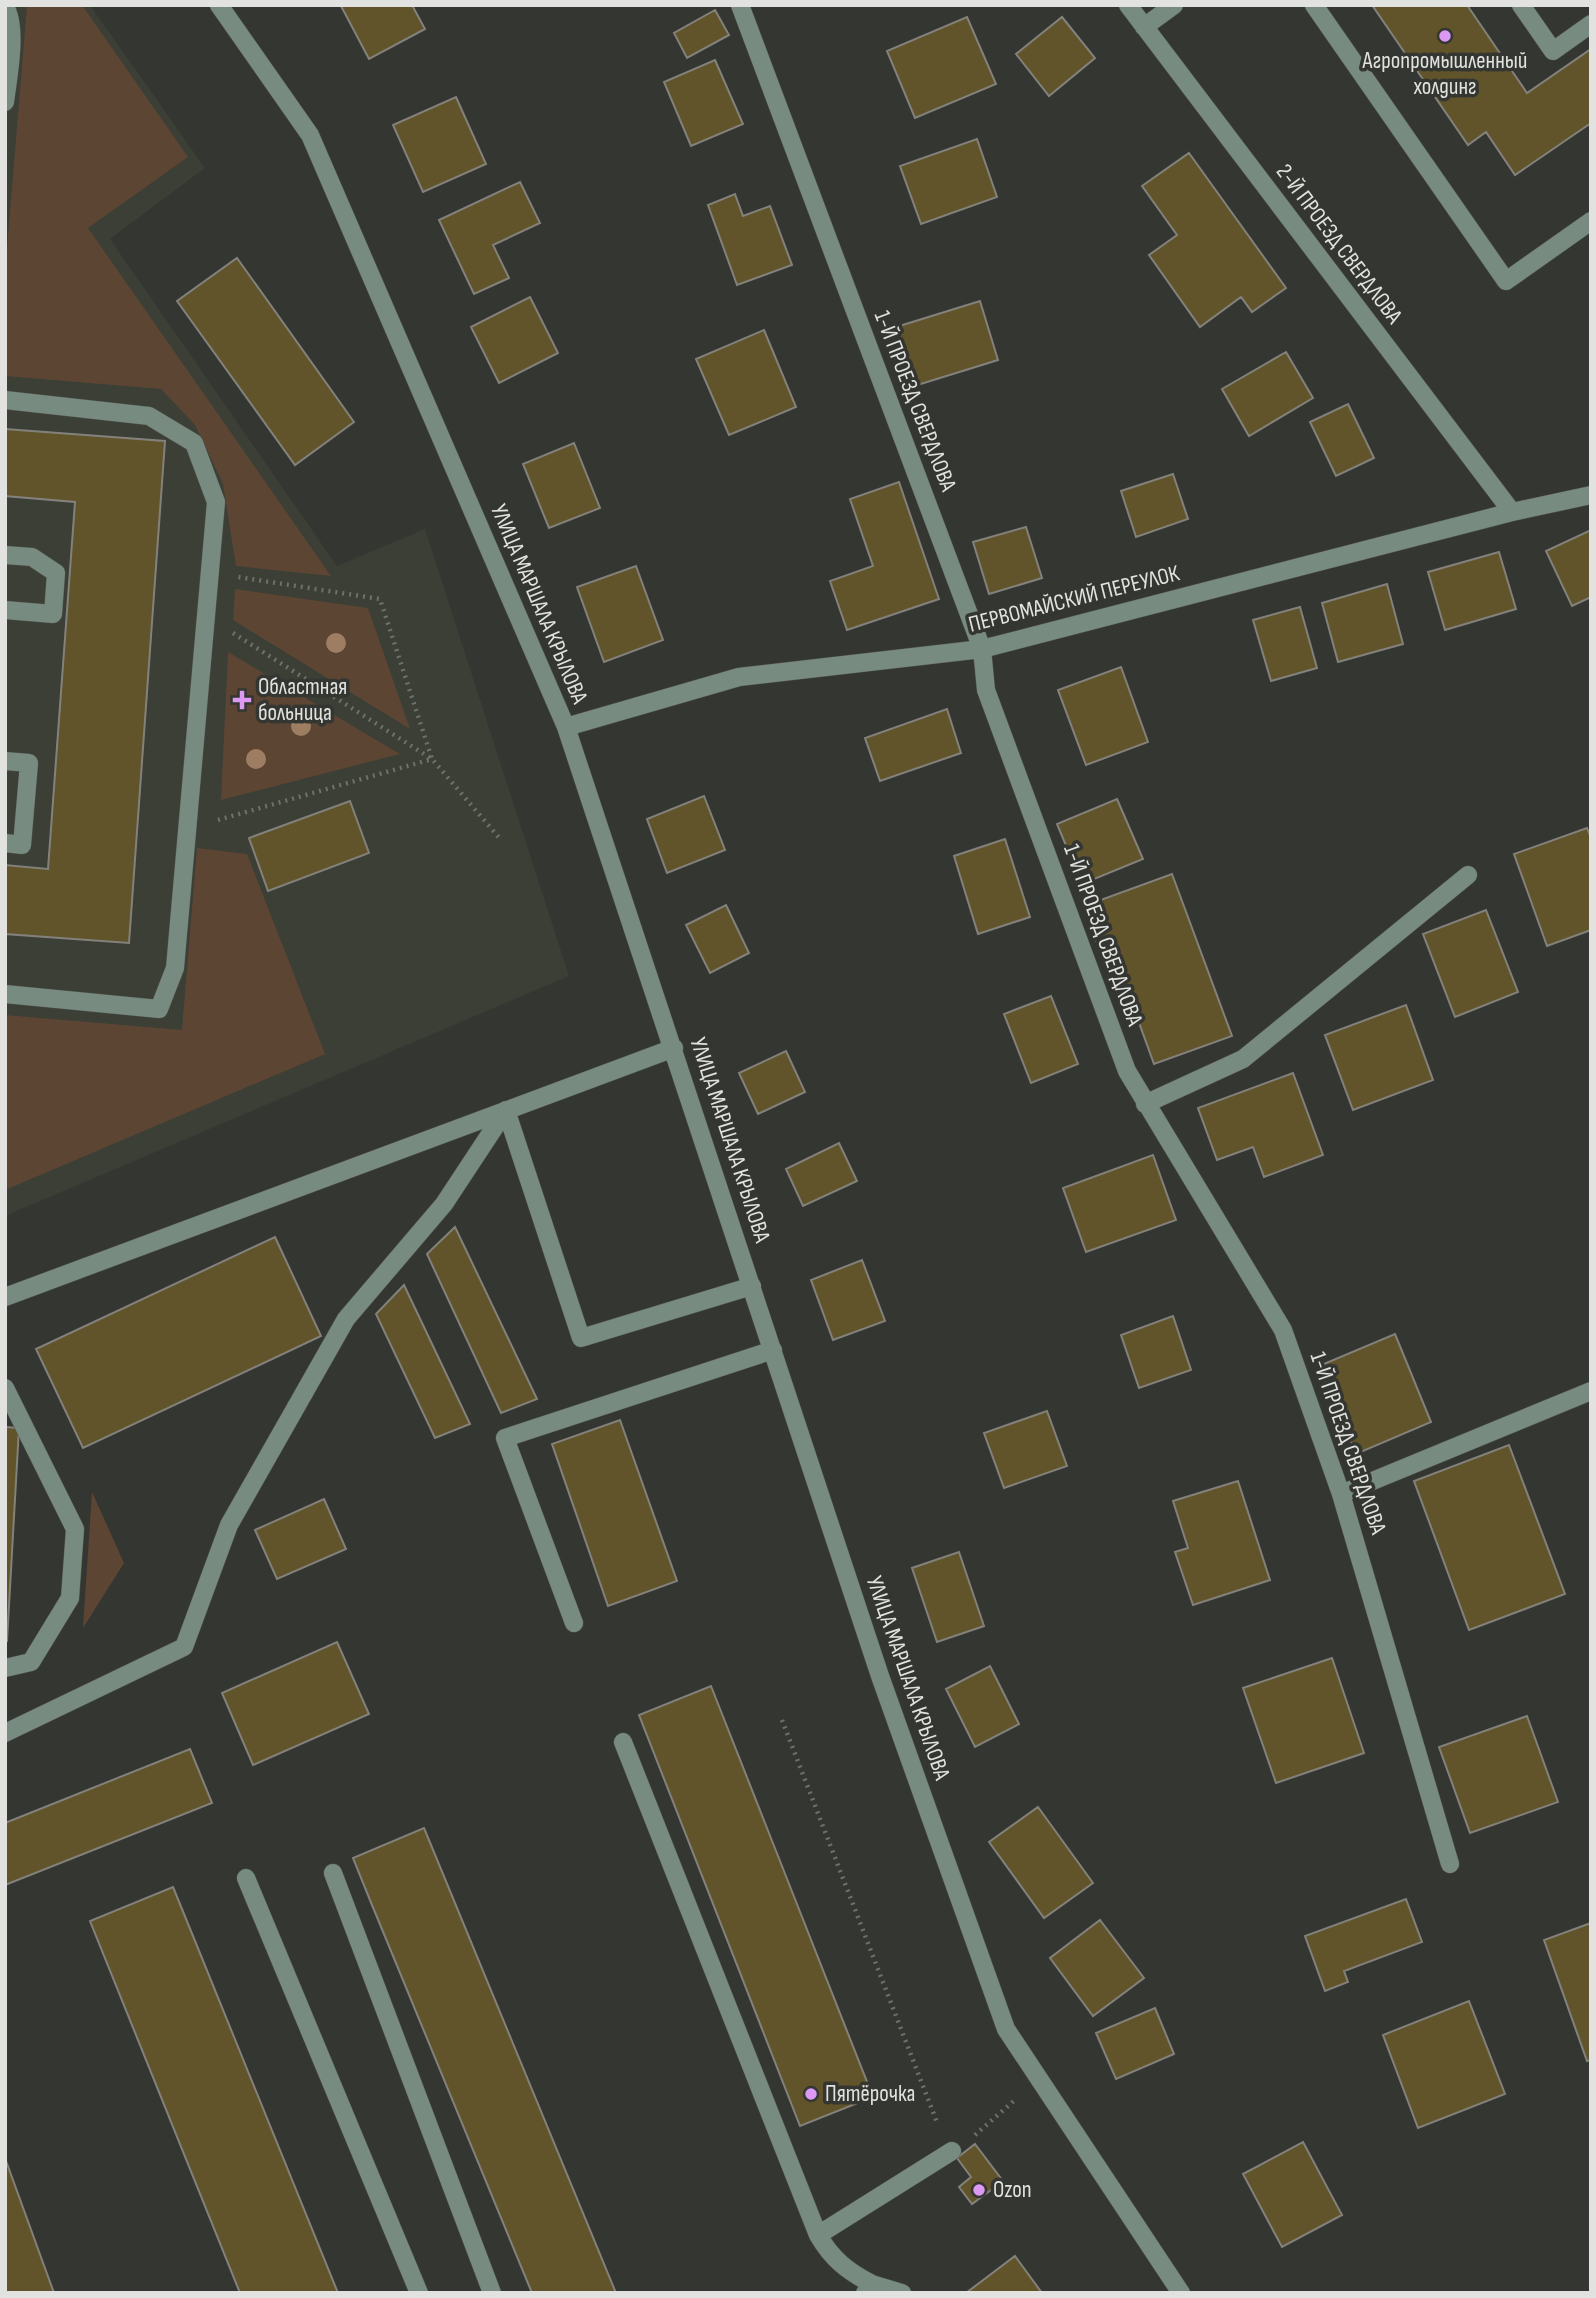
<svg xmlns="http://www.w3.org/2000/svg" width="1596" height="2298" font-family="'Sofia Sans Condensed',sans-serif">
  <style>
    .built { fill: #3b3f35 }
    .green { fill: #5d4534 }
    .building { fill: #61542b; stroke: #83817b; stroke-width: 2 }
    .lines { fill: none; stroke-linecap: round; stroke-linejoin: round }
    .minor-casing { stroke: #50524e; stroke-width: 19 }
    .path { stroke: #6e706c; stroke-width: 4.5; stroke-dasharray: 2 5; stroke-linecap: butt }
    .minor { stroke: #788b80; stroke-width: 18 }
    .tree { fill: #9e7e63 }
    .poi-dot { fill: #dc99f4; stroke: #343632; stroke-width: 2.5 }
    .labels { text-anchor: middle; dominant-baseline: central; stroke-width: 7; stroke-linejoin: round; paint-order: stroke }
    .poi-label { font-size: 23px; fill: #e2e3e0; stroke: #343632; text-anchor: start }
    .street-label { font-size: 23px; fill: #e2e3e0; stroke: #343632 }
  </style>
  <rect width="100%" height="100%" fill="#343632"/>
  <!-- built -->
  <path class="built" d="M5,5h85l115,163 -95,71 227,327 88,-37 144,447 -564,240z"/>
  <!-- green -->
  <path class="green" d="M27,5h55l106,152 -100,71 243,348 -95,-10 -13,-82 -28,-59 -34,-36 -156,-13v-103z
    M235,589l133,19 42,121 -177,-109z
    M228,652l172,102 -179,46z
    M197,848l50,6 78,200 -320,136v-175l177,15z
    M92,1492l32,71 -41,65z"/>
  <!-- building -->
  <path class="building" d="M412,5l13,24 -56,30 -28,-53z
    M1372,5h95l60,88 64,-44v74l-76,52 -29,-43 -18,13z
    M715,10l14,25 -42,23 -13,-25z
    M967,17l29,67 -81,34 -28,-67z
    M1062,17l33,41 -46,38 -33,-42z
    M715,60l28,64 -52,22 -27,-64z
    M456,97l30,67 -63,28 -30,-67z
    M977,139l20,58 -76,27 -21,-58z
    M1189,153l97,135 -34,24 -11,-15 -41,30 -51,-72 28,-20 -35,-49z
    M520,182l20,41 -47,22 16,33 -35,16 -35,-74z
    M735,194l8,22 27,-10 22,59 -55,20 -29,-80z
    M237,258l117,164 -59,43 -118,-164z
    M530,297l28,56 -59,30 -28,-56z
    M980,301l18,59 -87,27 -18,-59z
    M764,330l32,77 -67,28 -33,-76z
    M1286,352l27,46 -64,38 -27,-47z
    M1348,404l26,54 -38,18 -26,-54z
    M5,429l160,12 -36,502 -124,-9v-69l43,4 27,-367 -70,-6z
    M574,443l26,65 -51,20 -26,-64z
    M1173,474l15,45 -52,18 -15,-46z
    M899,482l40,117 -92,31 -17,-49 43,-15 -23,-67z
    M1026,527l16,51 -53,16 -16,-52z
    M1591,530v67l-19,9 -26,-55z
    M1499,552l17,57 -71,21 -17,-58z
    M636,566l27,74 -59,22 -27,-75z
    M1387,584l16,60 -65,18 -16,-59z
    M1300,607l17,61 -46,13 -18,-61z
    M1121,667l27,75 -62,23 -28,-75z
    M947,709l14,44 -81,28 -15,-43z
    M704,796l21,54 -58,23 -20,-54z
    M1117,799l26,60 -61,25 -25,-60z
    M350,801l19,52 -101,38 -19,-53z
    M1587,828l4,10v92l-44,16 -33,-92z
    M1005,839l25,78 -52,17 -24,-78z
    M1172,874l60,162 -78,28 -32,-88 -12,3 -26,-73z
    M726,905l23,48 -39,20 -24,-48z
    M1486,910l32,82 -63,25 -32,-83z
    M1051,996l27,68 -47,19 -27,-69z
    M1406,1005l27,75 -80,30 -28,-75z
    M786,1051l19,41 -47,22 -19,-41z
    M1293,1073l30,82 -59,22 -11,-30 -36,13 -19,-52z
    M839,1143l18,38 -54,25 -17,-37z
    M1153,1155l23,65 -90,32 -23,-64z
    M455,1227l82,172 -36,14 -74,-159z
    M275,1237l46,99 -238,112 -47,-99z
    M862,1260l23,61 -52,19 -22,-60z
    M404,1285l66,139 -35,14 -59,-124z
    M1173,1316l18,54 -52,18 -18,-53z
    M1395,1334l36,88 -75,32 -37,-88z
    M1047,1411l20,55 -63,22 -20,-55z
    M620,1420l57,161 -69,25 -56,-162z
    M5,1427l14,1 -12,213h-2z
    M1509,1445l56,149 -96,36 -55,-149z
    M1238,1481l32,99 -77,25 -18,-53 13,-4 -15,-47z
    M324,1499l22,50 -69,30 -22,-49z
    M959,1552l25,74 -47,16 -25,-74z
    M337,1642l32,72 -116,51 -31,-72z
    M1332,1658l32,95 -88,30 -33,-95z
    M990,1666l29,58 -44,23 -29,-58z
    M711,1686l162,411 -73,29 -161,-411z
    M1527,1716l31,86 -88,31 -31,-86z
    M190,1749l22,54 -207,82v-62z
    M1038,1807l55,76 -49,35 -55,-76z
    M424,1828l192,465h-84l-160,-388 -19,-47z
    M173,1887l20,49 145,357h-98l-150,-372z
    M1406,1899l16,43 -78,29 4,11 -23,9 -20,-55z
    M1100,1920l44,58 -51,38 -43,-58z
    M1591,1923v137l-4,1 -43,-121z
    M1469,2001l36,93 -87,34 -35,-93z
    M1155,2008l19,46 -58,25 -20,-46z
    M1303,2142l39,73 -60,32 -39,-73z
    M975,2144l28,37 -31,23 -13,-17 12,-10 -14,-19z
    M5,2158l49,135h-49z
    M1015,2256l27,37h-76z"/>
  <g class="lines">
    <defs>
      <path id="minor" d="M219,5l91,130 256,592 314,949 126,353 175,264
        M740,5l242,644 4,41 141,381 156,259 58,164 109,370
        M1128,5l384,507
        M1314,5l192,276 85,-60
        M1521,5l32,46 38,-27
        M5,7c13,20 3,71 0,95
        M1144,27l30,-22
        M5,400l144,16 45,27 22,59 -41,466 -16,41 -154,-15
        M5,555l27,2 24,16 -3,41 -48,-4
        M566,727l173,-50 243,-28 530,-137 79,-17
        M5,761l24,2 -7,82 -17,-2
        M1145,1104l98,-45 225,-184
        M506,1110l75,228 171,-52
        M5,1297l669,-249
        M5,1388l70,141 -5,69 -39,64 -26,6
        M1341,1494l250,-103
        M574,1623l-69,-185 268,-88
        M5,1733l179,-86 45,-122 117,-206 98,-115 62,-94
        M623,1742l195,493c14,24 29,36 54,49l-7,9
        M333,1873l159,420
        M246,1878l173,415
        M818,2235l134,-84
        M872,2284l30,9"/>
    </defs>
    <!-- minor casing -->
    <use href="#minor" class="minor-casing"/>
    <!-- path -->
    <path class="path" d="M233,633l199,126 69,81
      M218,820l214,-61 -52,-160 -142,-22
      M782,1720l156,405
      M975,2135l41,-36"/>
    <!-- minor -->
    <use href="#minor" class="minor"/>
  </g>
  <!-- trees -->
  <g class="tree">
    <circle cx="336" cy="643" r="10"/>
    <circle cx="301" cy="726" r="10"/>
    <circle cx="256" cy="759" r="10"/>
  </g>
  <!-- markers -->
  <g class="poi-dot">
    <circle cx="1445" cy="36" r="7"/>
    <path d="M238.5 689.5h7v7h7v7h-7v7h-7v-7h-7v-7h7z"/>
    <circle cx="811" cy="2094" r="7"/>
    <circle cx="979" cy="2190" r="7"/>
  </g>
  <g class="labels">
    <!-- poi labels -->
    <g class="poi-label">
      <text x="1445" y="61" text-anchor="middle">Агропромышленный<tspan x="1445" dy="26">холдинг</tspan></text>
      <text x="258" y="687">Областная<tspan x="258" dy="26">больница</tspan></text>
      <text x="825" y="2094">Пятёрочка</text>
      <text x="993" y="2190">Ozon</text>
    </g>
    <!-- street labels -->
    <g class="street-label">
      <text transform="translate(1339 244) rotate(53)">2-Й ПРОЕЗД СВЕРДЛОВА</text>
      <text transform="translate(915 401) rotate(69)">1-Й ПРОЕЗД СВЕРДЛОВА</text>
      <text transform="translate(1074 599) rotate(-14)">ПЕРВОМАЙСКИЙ ПЕРЕУЛОК</text>
      <text transform="translate(539 604) rotate(67)">УЛИЦА МАРШАЛА КРЫЛОВА</text>
      <text transform="translate(1103 935) rotate(70)">1-Й ПРОЕЗД СВЕРДЛОВА</text>
      <text transform="translate(730 1140) rotate(72)">УЛИЦА МАРШАЛА КРЫЛОВА</text>
      <text transform="translate(1348 1443) rotate(71)">1-Й ПРОЕЗД СВЕРДЛОВА</text>
      <text transform="translate(908 1678) rotate(71)">УЛИЦА МАРШАЛА КРЫЛОВА</text>
    </g>
  </g>
  <!-- border -->
  <rect width="1596" height="2298" fill="none" stroke="#e2e3e0" stroke-width="14"/>
</svg>
